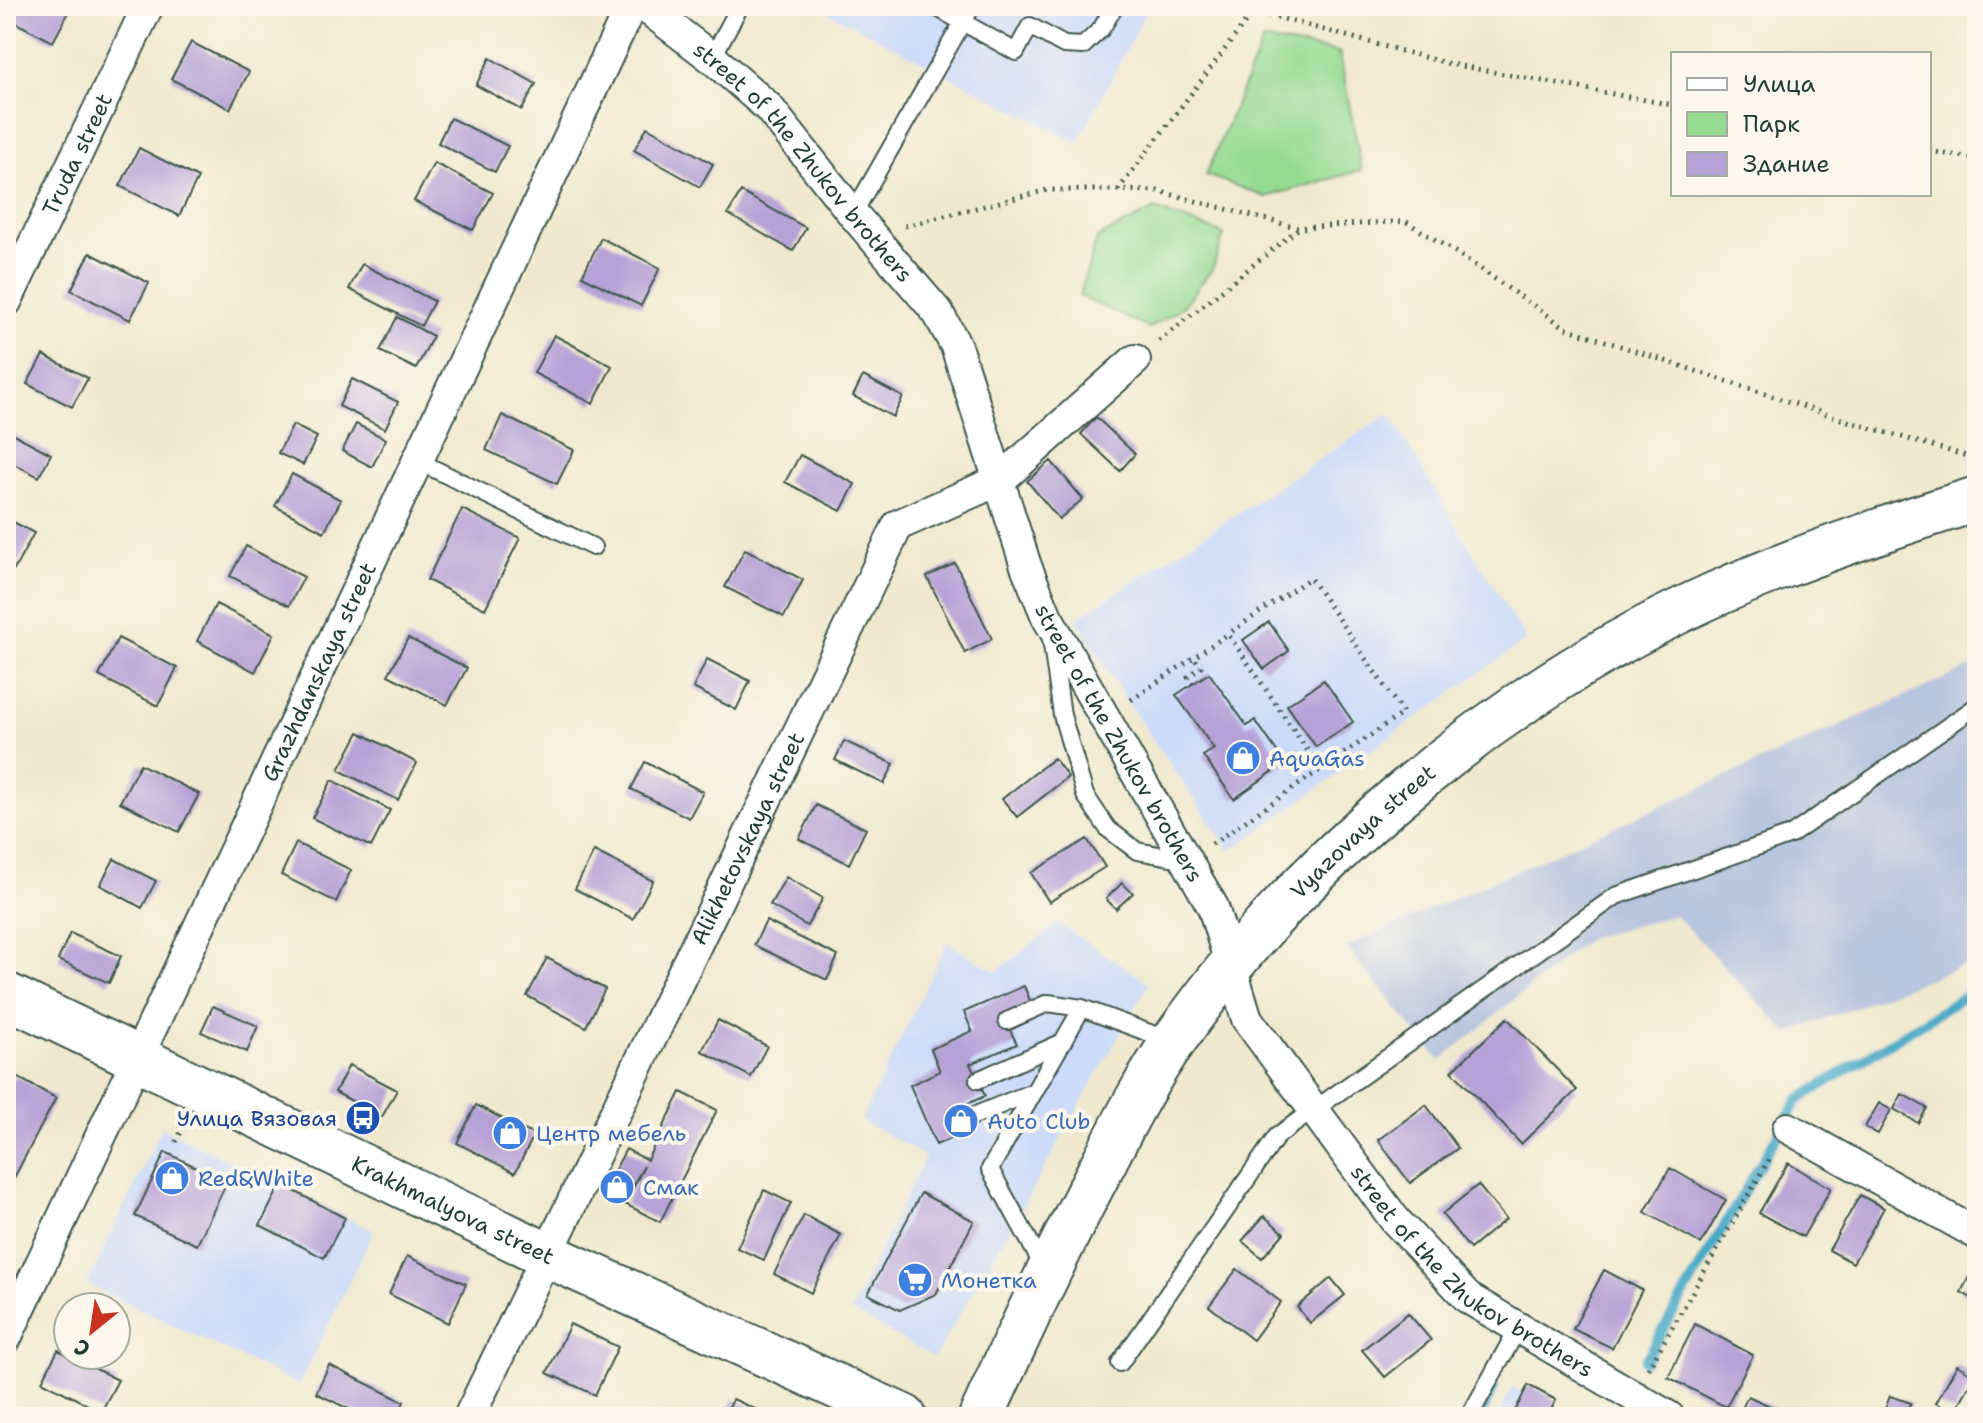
<svg xmlns="http://www.w3.org/2000/svg" width="1983" height="1423" font-family="'Shantell Sans',sans-serif">
  <style>
    .built { fill: #ccdbf9 }
    .industrial { fill: #b8c5de }
    .green { fill: #97db93; stroke: #5b8c64; stroke-width: 2 }
    .lines { fill: none; stroke-linecap: round; stroke-linejoin: round }
    .stream { stroke: #47a9c7; stroke-width: 10 }
    .building { fill: #b7a2d7 }
    .lane-casing { stroke: #3e574b; stroke-width: 20 }
    .street-casing { stroke: #3e574b; stroke-width: 34 }
    .secondary-casing { stroke: #3e574b; stroke-width: 48 }
    .path { stroke: #3e574b; stroke-width: 5; stroke-dasharray: 2 6; stroke-linecap: butt }
    .lane { stroke: #fff; stroke-width: 16 }
    .street { stroke: #fff; stroke-width: 30 }
    .secondary { stroke: #fff; stroke-width: 44 }
    .labels { text-anchor: middle; dominant-baseline: central; stroke-width: 8; stroke-linejoin: round; paint-order: stroke }
    .street-label { font-size: 22px; fill: #1f3d34; stroke: #fbf7ec }
    .shop-label { font-size: 22px; fill: #366cbe; stroke: #fbf7ec; text-anchor: start }
    .transit-label { font-size: 22px; fill: #164399; stroke: #fbf7ec; text-anchor: end }
  </style>
  <rect width="100%" height="100%" fill="#fbf7ec"/>
  <filter id="ink" filterUnits="userSpaceOnUse"><feTurbulence type="fractalNoise" baseFrequency=".0125" numOctaves="2"/><feDisplacementMap in="SourceGraphic" scale="16" xChannelSelector="R" yChannelSelector="G"/><feConvolveMatrix kernelMatrix="1 2 1 2 8 2 1 2 1" color-interpolation-filters="sRGB"/></filter>
  <filter id="wash" filterUnits="userSpaceOnUse"><feTurbulence type="fractalNoise" baseFrequency=".006" numOctaves="4" result="noise"/><feDisplacementMap in="SourceGraphic" scale="32" xChannelSelector="R" yChannelSelector="G"/><feGaussianBlur stdDeviation="1.8" result="paint"/><feColorMatrix in="noise" values="0 0 0 0 0 0 0 0 0 0 0 0 0 0 0 0 0 1.4 0 .05"/><feComposite in="paint" operator="in"/></filter>
  <g filter="url(#wash)">
    <rect width="100%" height="100%" fill="#f1e9cf"/>
    <!-- built -->
    <path class="built" d="M816,6h333l-71,137z
      M1389,414l137,226 -296,211 -102,-148 -52,-84z
      M1058,924l91,59 -139,246 -76,129 -83,-47 74,-155 -64,-36 86,-177 49,29z
      M162,1128l212,103 -75,154 -212,-101z
      M1512,1387l63,30h-77z"/>
    <!-- industrial -->
    <path class="industrial" d="M1977,664v296l-189,73 -113,-118 -86,23 -149,123 -94,-114z"/>
    <!-- green -->
    <path class="green" d="M1263,40l76,12 23,118 -96,27 -60,-22z
      M1155,209l69,25 -11,34 -30,39 -34,21 -70,-32 18,-58z"/>
    <g class="lines">
      <!-- stream -->
      <path class="stream" d="M1645,1361l153,-261 172,-107 7,1
        M1479,1417l15,-30"/>
    </g>
    <g id="blocks">
      <!-- building -->
      <path class="building" d="M6,6h66l-19,36 -47,-24z
        M191,42l58,30 -19,37 -59,-30z
        M490,58l46,26 -14,26 -46,-25z
        M450,118l58,28 -13,26 -57,-29z
        M647,127l66,37 -13,23 -66,-37z
        M139,148l59,30 -19,38 -59,-30z
        M434,163l59,30 -20,37 -59,-29z
        M741,192l65,36 -13,23 -65,-37z
        M601,238l59,30 -19,38 -59,-30z
        M90,253l59,30 -19,37 -59,-30z
        M362,264l72,37 -13,25 -72,-37z
        M397,317l36,19 -17,33 -36,-18z
        M554,335l58,31 -19,38 -59,-31z
        M43,355l45,23 -16,29 -45,-23z
        M863,376l40,21 -10,20 -40,-21z
        M352,379l46,23 -13,27 -46,-23z
        M502,415l72,35 -17,34 -71,-34z
        M1096,417l39,37 -15,17 -39,-37z
        M356,424l30,15 -14,28 -30,-16z
        M293,425l24,12 -14,28 -25,-12z
        M6,430l45,24 -12,23 -33,-17z
        M800,455l55,29 -14,27 -56,-29z
        M1051,461l32,38 -24,20 -32,-38z
        M292,474l49,26 -17,32 -49,-26z
        M462,509l58,29 -35,71 -58,-29z
        M6,518l28,15 -20,37 -8,-4z
        M246,546l58,31 -15,29 -59,-30z
        M745,549l58,31 -19,37 -59,-30z
        M955,563l37,76 -27,14 -38,-76z
        M216,604l58,30 -19,38 -58,-31z
        M1269,622l20,29 -25,18 -21,-29z
        M118,638l59,30 -19,38 -59,-30z
        M408,638l59,30 -20,37 -59,-30z
        M707,659l43,22 -14,29 -43,-22z
        M1209,673l38,53 8,-6 30,43 -51,36 -31,-43 11,-7 -38,-54z
        M1324,680l29,42 -37,25 -29,-42z
        M359,732l58,31 -19,37 -59,-30z
        M844,741l50,23 -10,20 -49,-24z
        M1054,758l14,19 -51,40 -15,-18z
        M645,762l58,30 -14,26 -58,-29z
        M140,764l59,30 -20,38 -59,-30z
        M332,780l58,30 -19,37 -59,-29z
        M816,805l50,24 -17,35 -50,-25z
        M1087,839l18,28 -56,35 -18,-29z
        M296,843l55,27 -15,32 -55,-27z
        M594,851l59,30 -20,38 -58,-30z
        M114,859l42,22 -14,27 -42,-23z
        M786,877l37,21 -16,28 -37,-21z
        M1122,883l11,10 -17,16 -10,-10z
        M766,921l72,35 -11,24 -73,-35z
        M70,933l51,23 -12,27 -51,-23z
        M547,958l58,31 -19,38 -59,-31z
        M1024,986l13,31 -27,13 7,14 -47,20 15,32 -29,13 10,23 -30,13 -26,-60 30,-14 -9,-22 41,-18 -8,-19z
        M213,1006l45,20 -11,26 -46,-20z
        M1507,1018l70,72 -56,54 -69,-73z
        M718,1020l49,26 -16,31 -49,-26z
        M349,1065l48,25 -15,27 -47,-25z
        M15,1076l41,22 -50,95v-99z
        M681,1092l36,18 -57,112 -35,-18 19,-38 -19,33 -20,-11 21,-39 21,11z
        M1902,1094l25,14 -9,15 -24,-14z
        M1879,1103l12,7 -13,24 -13,-7z
        M476,1105l58,30 -19,38 -58,-30z
        M1426,1105l32,43 -48,35 -32,-43z
        M165,1152l62,30 -30,63 -62,-29z
        M1788,1163l43,25 -28,49 -44,-24z
        M1670,1168l56,32 -25,44 -56,-32z
        M281,1184l64,34 -21,40 -64,-33z
        M1478,1185l28,34 -36,30 -28,-35z
        M764,1190l27,13 -27,57 -27,-12z
        M921,1193l53,28 -38,73 -36,16 -32,-16z
        M1860,1195l24,13 -31,55 -24,-13z
        M804,1215l37,20 -30,58 -37,-19z
        M1264,1216l20,17 -22,25 -20,-17z
        M407,1256l59,28 -18,39 -59,-29z
        M1977,1262v39l-16,-9z
        M1237,1269l44,33 -28,38 -44,-34z
        M1604,1270l38,20 -30,58 -39,-19z
        M1331,1278l14,17 -35,28 -13,-16z
        M1408,1313l23,27 -46,37 -23,-27z
        M570,1324l48,23 -23,48 -48,-22z
        M1695,1324l58,31 -27,52 -58,-30z
        M58,1350l60,30 -17,32 -59,-31z
        M329,1365l75,37 -7,15h-32l-49,-24z
        M1957,1365l18,11 -21,37 -18,-10z
        M1528,1385l28,15 -9,17h-35z
        M1748,1396l46,21h-56z
        M1890,1396l21,7 -5,14h-24z
        M733,1399l40,18h-48z"/>
    </g>
  </g>
  <g filter="url(#ink)">
    <use href="#blocks" fill-opacity="0" stroke="#3e574b" stroke-width="2"/>
    <g class="lines">
      <defs>
        <path id="lane" d="M934,6l82,46 14,-26 34,19 19,1 18,-17 14,-23
          M712,58l28,-52
          M853,214l119,-208
          M418,461l175,86
          M1051,638l11,77 23,80 23,34 29,22 50,9
          M1007,1021l41,-18 34,5
          M978,1080l85,-38
          M961,1121l74,-30
          M1044,1268l-54,-99 92,-161 89,33
          M1120,1363l157,-227 339,-240 175,-61 186,-129
          M1469,1417l48,-87"/>
        <g id="street">
          <path id="s1" d="M644,6l68,52 56,49 85,107 85,99 18,33 70,220 21,51 166,290 34,112 148,201 73,78 201,119"/>
          <path id="s2" d="M6,302l142,-296"/>
          <path d="M1788,1128l189,106"/>
          <path id="s3" d="M6,1338l625,-1332"/>
          <path id="s4" d="M469,1417l429,-892 102,-45 135,-120"/>
        </g>
        <g id="secondary">
          <path id="s5" d="M6,995l539,259 359,163"/>
          <path id="s6" d="M981,1417c37,-82 75,-163 117,-243 23,-45 47,-93 77,-135 127,-183 333,-351 536,-443 86,-38 176,-69 266,-97"/>
        </g>
      </defs>
      <!-- lane casing -->
      <use href="#lane" class="lane-casing"/>
      <!-- street casing -->
      <use href="#street" class="street-casing"/>
      <!-- secondary casing -->
      <use href="#secondary" class="secondary-casing"/>
      <!-- path -->
      <path class="path" d="M1929,151l48,8
        M1118,190l136,-179 196,53 223,41
        M905,226l142,-36h71l40,1 140,37
        M1159,341l140,-113 106,-7 52,32 109,75 278,92 126,37
        M1193,684l-5,-7 13,-10 -7,-9
        M1131,700l97,-66 93,136
        M1212,844l191,-131 -93,-135 -82,56
        M176,1142l9,-18
        M1648,1369l123,-213"/>
      <!-- lane -->
      <use href="#lane" class="lane"/>
      <!-- street -->
      <use href="#street" class="street"/>
      <!-- secondary -->
      <use href="#secondary" class="secondary"/>
    </g>
  </g>
  <!-- icons -->
  <defs>
    <symbol id="shop-disc" viewBox="-11 -11 22 22"><circle r="9.5" fill="#3f7fe0" stroke="#fbf7ec"/><path d="M-5-2.5h2.3a2.7 3.5 0 0 1 5.4 0H5L5.5 6h-11ZM-1.5-2.5h3a1.5 2.3 0 0 0-3 0Z" fill="#fff"/></symbol>
    <symbol id="bus-disc" viewBox="-11 -11 22 22"><circle r="9.5" fill="#1a4fb4" stroke="#fbf7ec"/><path d="M-5-6H5V4H4V6H2V4H-2V6H-4V4H-5ZM-3.5-4V0h7V-4ZM-3.5 1.2v1.5H-2V1.2ZM2 1.2v1.5H3.5V1.2Z" fill="#fff"/></symbol>
    <symbol id="supermarket-disc" viewBox="-11 -11 22 22"><circle r="9.5" fill="#3f7fe0" stroke="#fbf7ec"/><path d="M-6-5.5h2.5l.6 2H6L4.5 2H-2.5L-4.4-4H-6ZM-1.5 3.2a1.3 1.3 0 1 0 .1 0ZM3 3.2a1.3 1.3 0 1 0 .1 0Z" fill="#fff"/></symbol>
  </defs>
  <g fill-rule="evenodd">
    <use href="#shop-disc" x="1223" y="738" width="40" height="40"/>
    <use href="#bus-disc" x="343" y="1098" width="40" height="40"/>
    <use href="#shop-disc" x="941" y="1101" width="40" height="40"/>
    <use href="#shop-disc" x="490" y="1113" width="40" height="40"/>
    <use href="#shop-disc" x="152" y="1158" width="40" height="40"/>
    <use href="#shop-disc" x="597" y="1167" width="40" height="40"/>
    <use href="#supermarket-disc" x="895" y="1260" width="40" height="40"/>
  </g>
  <g class="labels">
    <!-- street labels -->
    <g class="street-label">
      <text stroke="none"><textPath href="#s2" startOffset="164">Truda street</textPath></text>
      <text stroke="none"><textPath href="#s1" startOffset="224">street of the Zhukov brothers</textPath></text>
      <text stroke="none"><textPath href="#s3" startOffset="736">Grazhdanskaya street</textPath></text>
      <text stroke="none"><textPath href="#s1" startOffset="896">street of the Zhukov brothers</textPath></text>
      <text stroke="none"><textPath href="#s6" startOffset="706">Vyazovaya street</textPath></text>
      <text stroke="none"><textPath href="#s4" startOffset="642">Alikhetovskaya street</textPath></text>
      <text stroke="none"><textPath href="#s5" startOffset="496">Krakhmalyova street</textPath></text>
      <text stroke="none"><textPath href="#s1" startOffset="1544">street of the Zhukov brothers</textPath></text>
    </g>
    <!-- shop labels -->
    <g class="shop-label">
      <text x="1269" y="758">AquaGas</text>
      <text x="987" y="1121">Auto Club</text>
      <text x="536" y="1133">Центр мебель</text>
      <text x="198" y="1178">Red&amp;White</text>
      <text x="643" y="1187">Смак</text>
      <text x="941" y="1280">Монетка</text>
    </g>
    <!-- transit labels -->
    <g class="transit-label">
      <text x="337" y="1118">Улица Вязовая</text>
    </g>
  </g>
  <!-- margin -->
  <rect width="1983" height="1423" fill="none" stroke="#fbf7ec" stroke-width="32"/>
  <!-- legend -->
  <rect x="1671" y="52" width="260" height="144" fill="#fbf7ec" stroke="#a3ada2" stroke-width="2"/>
  <rect x="1687" y="78" width="40" height="12" fill="#ffffff" stroke="#a3ada2" stroke-width="2"/>
  <text x="1743" y="92" font-size="24" fill="#1f3d34">Улица</text>
  <rect x="1687" y="112" width="40" height="24" fill="#97db93" stroke="#a3ada2" stroke-width="2"/>
  <text x="1743" y="132" font-size="24" fill="#1f3d34">Парк</text>
  <rect x="1687" y="152" width="40" height="24" fill="#b7a2d7" stroke="#a3ada2" stroke-width="2"/>
  <text x="1743" y="172" font-size="24" fill="#1f3d34">Здание</text>
  <!-- north arrow -->
  <g transform="translate(92 1331) rotate(210)"><circle r="38" fill="#fbf7ec" stroke="#a3ada2" stroke-width="2"/>
  <path d="M0-6L14 30L0 20L-14 30Z" fill="#c8321e"/>
  <text y="-12" font-size="22" font-weight="bold" text-anchor="middle" fill="#1f3d34">С</text>
  </g>
</svg>
